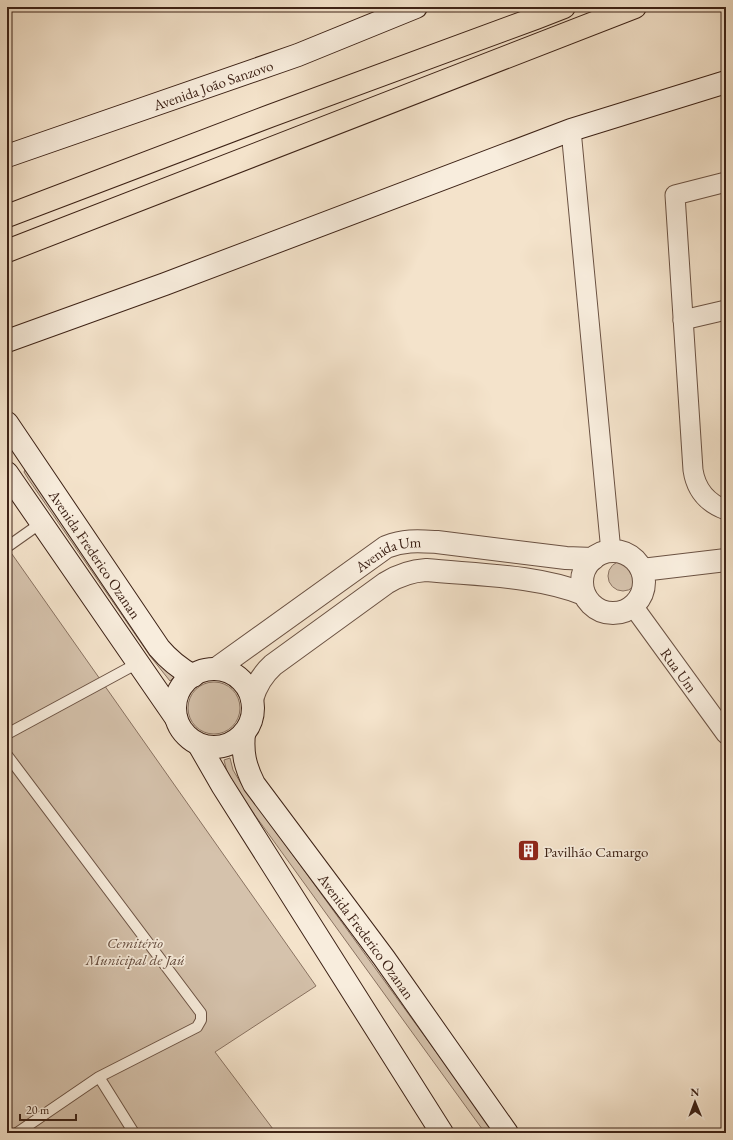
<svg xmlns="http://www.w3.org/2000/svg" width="733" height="1140" font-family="'EB Garamond',serif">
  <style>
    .green { fill: #d5c2ac; stroke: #897261 }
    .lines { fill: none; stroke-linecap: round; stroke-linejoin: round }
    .service-casing { stroke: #6b5243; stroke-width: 12 }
    .minor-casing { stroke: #6b5243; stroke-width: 21 }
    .tertiary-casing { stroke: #6b5243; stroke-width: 24 }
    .secondary-casing { stroke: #3d2216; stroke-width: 24 }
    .motorway-casing { stroke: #3d2216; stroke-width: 24 }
    .service { stroke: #f8eddd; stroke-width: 10 }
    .minor { stroke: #f8eddd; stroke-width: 19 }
    .tertiary { stroke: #f8eddd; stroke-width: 22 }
    .secondary { stroke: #f8eddd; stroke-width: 22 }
    .motorway { stroke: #f4e3cb; stroke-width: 22 }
    .labels { text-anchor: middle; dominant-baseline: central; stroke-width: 3.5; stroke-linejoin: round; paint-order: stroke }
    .street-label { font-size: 15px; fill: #3d2216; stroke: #f8eddd }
    .poi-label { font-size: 15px; fill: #3d2216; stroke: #f8eddd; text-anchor: start }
    .park-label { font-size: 15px; font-style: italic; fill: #634a3c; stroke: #f8eddd }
  </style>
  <rect width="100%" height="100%" fill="#f4e3cb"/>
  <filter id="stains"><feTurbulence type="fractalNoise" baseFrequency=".005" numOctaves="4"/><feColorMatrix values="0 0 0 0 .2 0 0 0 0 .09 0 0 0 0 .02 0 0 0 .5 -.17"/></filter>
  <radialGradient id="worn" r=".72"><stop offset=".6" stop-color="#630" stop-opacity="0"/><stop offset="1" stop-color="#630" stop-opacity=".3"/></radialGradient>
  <!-- green -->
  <path class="green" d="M26,468l150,207 -6,6 -20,-25 -121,-176 -5,-8z
    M7,547l309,439 -101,66 61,81h-269z
    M608 576a15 15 0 1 1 30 0a15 15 0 1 1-30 0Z
    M188 708a26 26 0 1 1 52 0a26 26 0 1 1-52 0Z
    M230,758l3,12 9,15 253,348h-10l-249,-344 -9,-17 -3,-12z"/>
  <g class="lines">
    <defs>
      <path id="service" d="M7,547l34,-24
        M7,734l131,-71
        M7,755l194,258v7l-4,7 -98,50 -82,56
        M99,1077l35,56"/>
      <g id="minor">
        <path d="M571,130l40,422"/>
        <path d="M726,182l-51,13 18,275c3,20 14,33 33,40"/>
        <path d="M683,320l43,-10"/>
        <path id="s1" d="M633,606l93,128"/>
      </g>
      <g id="tertiary">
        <circle cx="613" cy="582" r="31"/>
        <path d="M642,570l84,-10"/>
        <path id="s2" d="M216,669l170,-122c19,-7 31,-6 51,-5l129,16 27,1"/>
        <path d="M252,699c4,-14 10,-24 21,-34l113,-82c13,-8 24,-12 40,-13 50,5 111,5 158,24"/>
      </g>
      <g id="secondary">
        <path id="s3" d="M7,156l291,-101 118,-48"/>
        <path d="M7,341l158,-57 406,-154 155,-48"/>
        <path id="s4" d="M7,423l152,225c10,12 20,20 34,28"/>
        <path d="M7,473l169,245"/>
        <circle cx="214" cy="708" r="39"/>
        <path id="s5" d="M244,733c-2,20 1,33 10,51l130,174 123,175"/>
        <path d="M199,745l23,40 220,348"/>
      </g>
      <path id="motorway" d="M7,216l263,-100 266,-98 28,-11
        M7,251l628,-244"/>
    </defs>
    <!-- service casing -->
    <use href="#service" class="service-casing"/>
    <!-- minor casing -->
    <use href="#minor" class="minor-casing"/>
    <!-- tertiary casing -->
    <use href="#tertiary" class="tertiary-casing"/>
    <!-- secondary casing -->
    <use href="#secondary" class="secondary-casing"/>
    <!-- motorway casing -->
    <use href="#motorway" class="motorway-casing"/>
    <!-- service -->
    <use href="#service" class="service"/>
    <!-- minor -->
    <use href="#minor" class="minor"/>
    <!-- tertiary -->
    <use href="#tertiary" class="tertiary"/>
    <!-- secondary -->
    <use href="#secondary" class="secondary"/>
    <!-- motorway -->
    <use href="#motorway" class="motorway"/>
  </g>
  <!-- icons -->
  <defs>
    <symbol id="building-square" viewBox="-11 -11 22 22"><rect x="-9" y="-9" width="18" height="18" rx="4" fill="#8f2418" stroke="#f8eddd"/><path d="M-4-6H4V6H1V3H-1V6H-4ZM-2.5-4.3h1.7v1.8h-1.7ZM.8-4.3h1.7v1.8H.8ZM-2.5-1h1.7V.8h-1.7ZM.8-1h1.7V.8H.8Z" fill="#fff"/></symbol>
  </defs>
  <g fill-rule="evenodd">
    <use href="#building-square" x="516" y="838" width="25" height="25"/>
  </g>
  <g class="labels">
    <!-- street labels -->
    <g class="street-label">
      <text stroke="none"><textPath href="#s3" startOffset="218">Avenida João Sanzovo</textPath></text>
      <text stroke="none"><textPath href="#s4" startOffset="158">Avenida Frederico Ozanan</textPath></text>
      <text stroke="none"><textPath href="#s2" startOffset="209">Avenida Um</textPath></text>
      <text stroke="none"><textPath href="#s1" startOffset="79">Rua Um</textPath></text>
      <text stroke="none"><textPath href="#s5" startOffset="242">Avenida Frederico Ozanan</textPath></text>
    </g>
    <!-- poi labels -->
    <g class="poi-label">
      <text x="544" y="851">Pavilhão Camargo</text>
    </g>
    <!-- park labels -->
    <g class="park-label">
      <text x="135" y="942">Cemitério<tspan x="135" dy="17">Municipal de Jaú</tspan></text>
    </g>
  </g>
  <!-- margin -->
  <rect width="733" height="1140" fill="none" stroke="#f4e3cb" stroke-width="24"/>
  <rect x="8" y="8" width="717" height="1124" fill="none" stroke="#3d2216" stroke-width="2"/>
  <rect x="12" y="12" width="709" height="1116" fill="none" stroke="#3d2216"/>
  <!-- north arrow -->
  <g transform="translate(695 1102) rotate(359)" stroke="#f8eddd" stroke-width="3" paint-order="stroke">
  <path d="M0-3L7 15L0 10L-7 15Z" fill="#3d2216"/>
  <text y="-6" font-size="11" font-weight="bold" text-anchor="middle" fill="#3d2216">N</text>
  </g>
  <!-- scale -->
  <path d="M20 1114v6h56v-6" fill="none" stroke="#3d2216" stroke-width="2"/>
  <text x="26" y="1114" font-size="12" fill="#3d2216" stroke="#f8eddd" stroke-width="3" paint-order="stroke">20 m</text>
  <rect width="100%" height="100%" filter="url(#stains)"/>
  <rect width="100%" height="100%" fill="url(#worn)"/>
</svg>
